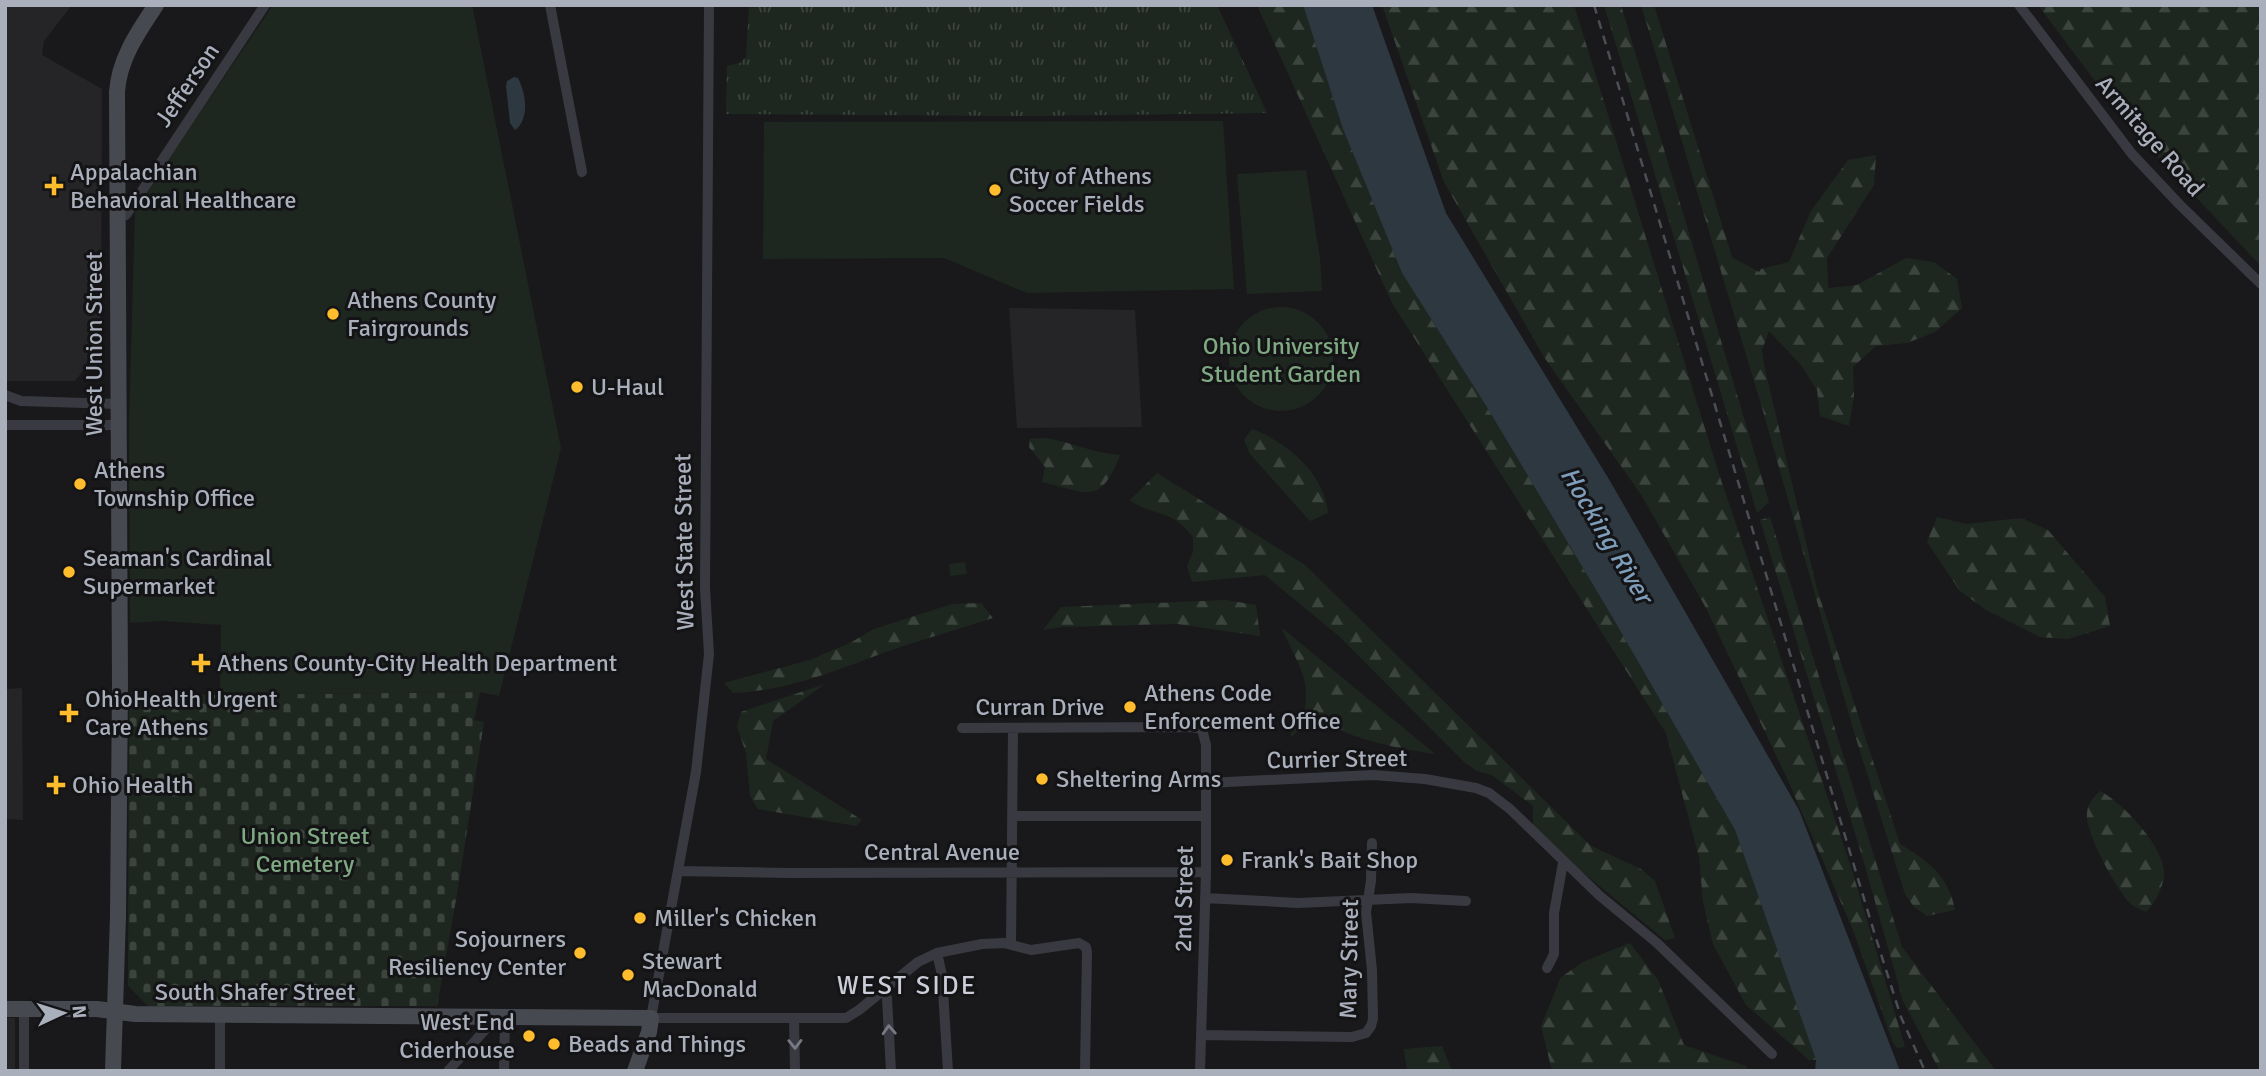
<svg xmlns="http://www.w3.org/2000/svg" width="2266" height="1076" font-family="Signika,sans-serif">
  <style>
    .built { fill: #252528 }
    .grass { fill: url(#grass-tufts) }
    .forest { fill: url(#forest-firs) }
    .cemetery { fill: url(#cemetery-stones) }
    .garden { fill: #1e271f }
    .water { fill: #2d3841 }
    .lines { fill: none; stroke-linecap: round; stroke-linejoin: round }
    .street { stroke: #393a41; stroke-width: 10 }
    .secondary { stroke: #474951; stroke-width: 16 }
    .rail { stroke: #4c4e56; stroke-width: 2.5; stroke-dasharray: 9 7; stroke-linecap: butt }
    .oneway { stroke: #777a85 }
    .poi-dot { fill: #ffbc2d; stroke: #141416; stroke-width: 2.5 }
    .labels { text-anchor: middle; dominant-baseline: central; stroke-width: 6; stroke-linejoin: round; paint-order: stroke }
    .street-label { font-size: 24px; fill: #aaafbc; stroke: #141416 }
    .poi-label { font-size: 24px; fill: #aaafbc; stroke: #141416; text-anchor: start }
    .park-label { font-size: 24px; fill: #7fa982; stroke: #141416 }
    .water-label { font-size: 26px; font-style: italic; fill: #7e9dba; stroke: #141416 }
    .neighbourhood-label { font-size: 26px; letter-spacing: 2px; fill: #cbced8; stroke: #141416 }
  </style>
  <defs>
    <pattern id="grass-tufts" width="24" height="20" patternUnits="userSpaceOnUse" patternTransform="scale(1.75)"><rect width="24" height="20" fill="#1e271f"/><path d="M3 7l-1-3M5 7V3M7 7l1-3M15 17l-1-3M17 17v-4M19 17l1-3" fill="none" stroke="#3c443e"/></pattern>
    <pattern id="forest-firs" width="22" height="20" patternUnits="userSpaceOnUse" patternTransform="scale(1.75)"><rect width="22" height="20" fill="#1e271f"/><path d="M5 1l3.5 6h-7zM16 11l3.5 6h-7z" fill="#3c443e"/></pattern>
    <pattern id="cemetery-stones" width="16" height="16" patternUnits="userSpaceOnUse" patternTransform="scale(1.75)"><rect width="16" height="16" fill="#1e271f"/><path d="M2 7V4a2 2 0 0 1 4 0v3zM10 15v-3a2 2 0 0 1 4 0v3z" fill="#3c443e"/></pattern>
  </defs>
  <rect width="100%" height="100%" fill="#19191b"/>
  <!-- built -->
  <path class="built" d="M5,5h67l-28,36 -2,14 60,34 -1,258 -26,34h-70z
    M1009,308l126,2 7,117 -125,1z
    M22,688l1,132 -18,-1v-130z
    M5,1018h10v53h-10z"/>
  <!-- grass -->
  <path class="grass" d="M741,5h476l50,108 -234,3 -307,-2 1,-48 13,-3 6,-6 3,-50z"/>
  <!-- forest -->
  <path class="forest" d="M1257,5h46l40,124 59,144 86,136 126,211 121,210 81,230h-7l-63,-55 -33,-61 -10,-42 -4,-45 -33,-124 -274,-430z
    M1382,5h192l145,469 132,393 54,180 -8,1 -4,-5 -40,-113 -67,-154 -80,-168 -64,-112 -98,-139 -100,-175z
    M1604,5h17l148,497 -12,11z
    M1641,5h13l78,252 27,15 2,-3 28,-7 22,-51 37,-51 28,-5 -2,30 -47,73 1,30 29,-3 49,-27 28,4 23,17 5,29 -27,24 -28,11 -31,3 -23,21 1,29 -5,30 -29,-10 -3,-26 -16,-25 -32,-34 -7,19 2,15 53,224 83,255c28,17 49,32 55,66l-28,6 -13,-9 -9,-13 -51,-162 -91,-321z
    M2038,5h223v261l-133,-141z
    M1252,429c36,14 72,44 76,84l-18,8 -60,-67 -6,-14z
    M1044,438c26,3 50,16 76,17 -20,51 -32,38 -78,27l3,-15 -16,-20 1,-8z
    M1157,473l148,92 286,281 50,23 14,12 20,57 -10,2 -132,-109v-25l-41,-31 -15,-4 -13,-9 -124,-125 -75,-62 -73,7 -5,-16 6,-14v-15c-6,-7 -12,-14 -21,-19 -14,-7 -30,-8 -42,-18z
    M1770,517l132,430 94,124h-56l-37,-70 -38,-135 -105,-346z
    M1937,517l29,7 55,-6 27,12 57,67 5,29 -42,13 -28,-2 -54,-27 -26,-19 -33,-49z
    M1226,600l30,5 4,31 -83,-12 -115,3 -19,3 18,-23z
    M981,603l12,15c-31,10 -62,19 -93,29 -57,20 -105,43 -167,46l-9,-10 86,-23 40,-17 24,-14 78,-25z
    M1282,628l153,126c-27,-4 -54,-9 -80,-18 -13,-4 -27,-14 -41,-12 -10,1 -16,7 -23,13l-1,-14 14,-9c8,-38 -9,-53 -22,-86z
    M825,684l-52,37 -7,38 96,61 -6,6 -98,-17 -8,-13 -4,-43 -9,-27 4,-14z
    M2100,791c23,12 63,55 64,81 0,15 -8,29 -18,40 -4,-2 -10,-4 -14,-7 -14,-12 -48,-74 -45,-92 1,-10 6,-15 13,-22z
    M1630,943l28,37 26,65 62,21 3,5h-197l-11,-45 20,-49 24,-16z
    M1442,1046l10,25h-45l-3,-22z"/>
  <!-- cemetery -->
  <path class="cemetery" d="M480,692l-6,28 10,2 -27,172 -20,112h-289l-20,-20 1,-293 91,2z"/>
  <!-- garden -->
  <path class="garden" d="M273,5h199l89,443 -62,248 -19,-4 -260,3 1,-70 -59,-4 -32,2 -1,-200 6,-214z
    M1223,121l11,168 -207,4 -83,-35 -181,1 1,-137z
    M1306,170l14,88 2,33 -75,3 -10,-120z
    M1229 359a52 52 0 1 1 104 0a52 52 0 1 1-104 0Z
    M965,562l2,12 -17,2 -1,-12z"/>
  <!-- water -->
  <path class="water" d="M1303,5h69l74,208 164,268 189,329 101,261h-85l1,-11 -81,-230 -121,-210 -126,-211 -86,-136 -59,-144z
    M514,77l4,1c8,15 12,41 -3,52l-5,-7 -4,-37 1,-5z"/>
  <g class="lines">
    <!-- street -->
    <path class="street" d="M550,5l32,167
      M709,5l-4,583 4,66 -13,118 -45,246h195l13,-8 59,-48 19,-9 45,-9 22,-1 27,7 48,-7 7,4 1,5 -2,119
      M2019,5l113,149 47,50 82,80
      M117,219l9,-4 139,-210
      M5,395l16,6 96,3
      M5,425h112
      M962,728l229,-1 11,2 4,16v127l-6,199
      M1207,783l166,-8 52,4 51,9 13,5 21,16 90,87 57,47 115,111
      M1012,816h194
      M679,871l110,2 417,-1
      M1205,898l93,5 113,-5 55,3
      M1011,945l2,-216
      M937,953l5,22 6,96
      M1547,968l7,-14v-41l9,-50
      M884,989l3,9 4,73
      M794,1018l1,53
      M1201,1035l151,2 14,-4 5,-7 2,-7 -1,-49 -6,-58 5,-31 1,-38
      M24,1071v-62
      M220,1071v-56
      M448,1071l36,-40 10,-14
      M504,1071l1,-54"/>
    <!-- secondary -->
    <path class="secondary" d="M5,1009h92l38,5 516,4 -2,14 -14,39
      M113,1071l5,-155 2,-231 -3,-593c2,-33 21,-60 39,-87"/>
    <!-- rail -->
    <path class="rail" d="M1594,5l281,930 26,82 24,54"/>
  </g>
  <!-- one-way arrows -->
  <defs><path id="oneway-chevron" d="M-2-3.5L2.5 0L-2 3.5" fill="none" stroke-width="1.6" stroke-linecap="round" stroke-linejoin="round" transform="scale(1.75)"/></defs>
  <g class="oneway">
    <use href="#oneway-chevron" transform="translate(889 1030) rotate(-93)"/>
    <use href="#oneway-chevron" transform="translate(795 1044) rotate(89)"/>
  </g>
  <!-- markers -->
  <g class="poi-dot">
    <path d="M50.5 175.5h7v7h7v7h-7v7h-7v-7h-7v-7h7z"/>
    <circle cx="995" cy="190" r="7"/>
    <circle cx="333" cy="314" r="7"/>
    <circle cx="577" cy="387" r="7"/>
    <circle cx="80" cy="484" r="7"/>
    <circle cx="69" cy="572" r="7"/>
    <path d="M197.5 652.5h7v7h7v7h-7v7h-7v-7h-7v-7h7z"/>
    <circle cx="1130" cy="707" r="7"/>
    <path d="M65.5 702.5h7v7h7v7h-7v7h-7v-7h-7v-7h7z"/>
    <circle cx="1042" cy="779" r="7"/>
    <path d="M52.5 774.5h7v7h7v7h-7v7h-7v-7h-7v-7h7z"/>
    <circle cx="1227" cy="860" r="7"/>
    <circle cx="640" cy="918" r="7"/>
    <circle cx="580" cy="953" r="7"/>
    <circle cx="628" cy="975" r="7"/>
    <circle cx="529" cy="1036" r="7"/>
    <circle cx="554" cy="1044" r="7"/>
  </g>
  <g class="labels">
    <!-- street labels -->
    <g class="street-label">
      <text transform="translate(187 85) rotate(-56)">Jefferson</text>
      <text transform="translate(2150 136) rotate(49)">Armitage Road</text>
      <text transform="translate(94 344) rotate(-90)">West Union Street</text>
      <text transform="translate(684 542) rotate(-91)">West State Street</text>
      <text x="1040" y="707">Curran Drive</text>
      <text transform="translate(1337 759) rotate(-1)">Currier Street</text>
      <text x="942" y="852">Central Avenue</text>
      <text transform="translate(1184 899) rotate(-89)">2nd Street</text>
      <text transform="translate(1349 959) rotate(-89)">Mary Street</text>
      <text x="255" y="992">South Shafer Street</text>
    </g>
    <!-- poi labels -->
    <g class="poi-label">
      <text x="70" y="172">Appalachian<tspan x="70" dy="28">Behavioral Healthcare</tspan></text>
      <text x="1009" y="176">City of Athens<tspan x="1009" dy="28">Soccer Fields</tspan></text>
      <text x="347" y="300">Athens County<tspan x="347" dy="28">Fairgrounds</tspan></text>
      <text x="591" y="387">U-Haul</text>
      <text x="94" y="470">Athens<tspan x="94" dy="28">Township Office</tspan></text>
      <text x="83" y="558">Seaman's Cardinal<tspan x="83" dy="28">Supermarket</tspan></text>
      <text x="217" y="663">Athens County-City Health Department</text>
      <text x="1144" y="693">Athens Code<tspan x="1144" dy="28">Enforcement Office</tspan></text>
      <text x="85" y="699">OhioHealth Urgent<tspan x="85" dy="28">Care Athens</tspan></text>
      <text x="1056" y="779">Sheltering Arms</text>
      <text x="72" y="785">Ohio Health</text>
      <text x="1241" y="860">Frank's Bait Shop</text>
      <text x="654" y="918">Miller's Chicken</text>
      <text x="566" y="939" text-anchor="end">Sojourners<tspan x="566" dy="28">Resiliency Center</tspan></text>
      <text x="642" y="961">Stewart<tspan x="642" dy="28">MacDonald</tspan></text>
      <text x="515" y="1022" text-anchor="end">West End<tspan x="515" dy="28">Ciderhouse</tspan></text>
      <text x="568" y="1044">Beads and Things</text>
    </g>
    <!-- park labels -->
    <g class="park-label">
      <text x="1281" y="346">Ohio University<tspan x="1281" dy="28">Student Garden</tspan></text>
      <text x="305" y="836">Union Street<tspan x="305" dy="28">Cemetery</tspan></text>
    </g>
    <!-- water labels -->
    <g class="water-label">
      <text transform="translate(1606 535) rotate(59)">Hocking River</text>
    </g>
    <!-- neighbourhood labels -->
    <g class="neighbourhood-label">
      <text x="907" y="986">WEST SIDE</text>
    </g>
  </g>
  <!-- border -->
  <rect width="2266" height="1076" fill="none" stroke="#aaafbc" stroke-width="14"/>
  <!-- north arrow -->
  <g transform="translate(63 1013) rotate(86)" stroke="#141416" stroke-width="5" paint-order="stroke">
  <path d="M0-5L12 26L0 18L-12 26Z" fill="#aaafbc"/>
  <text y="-10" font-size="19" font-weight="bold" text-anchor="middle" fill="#aaafbc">N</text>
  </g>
</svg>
